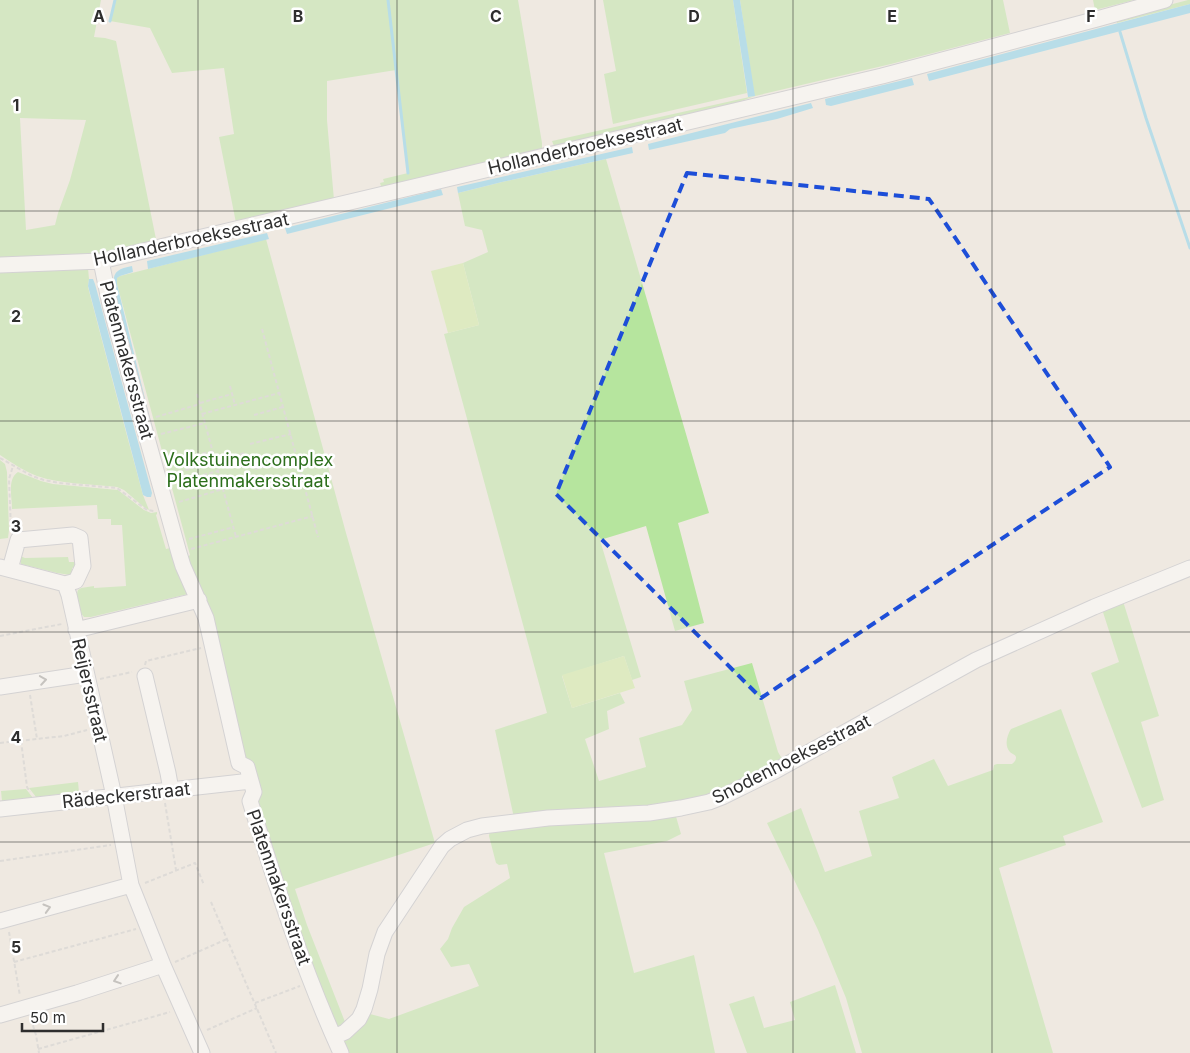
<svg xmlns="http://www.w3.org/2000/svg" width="1190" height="1053" font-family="Inter,sans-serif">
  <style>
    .green { fill: #b6e59e; fill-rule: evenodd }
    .pitch { fill: #c9ec9a }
    .water { fill: #75cff0 }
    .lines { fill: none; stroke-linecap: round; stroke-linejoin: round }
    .stream { stroke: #75cff0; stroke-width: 3 }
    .minor-casing { stroke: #b4b7c1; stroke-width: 17 }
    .path { stroke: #c9c9c9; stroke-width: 2; stroke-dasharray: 4 2.5; stroke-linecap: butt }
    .minor { stroke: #fff; stroke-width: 15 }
    .oneway { stroke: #969696 }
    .marked { fill: none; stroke: #1d4ed8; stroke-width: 4; stroke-dasharray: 10 6; stroke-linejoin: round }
    .grid { fill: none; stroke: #2e2e2e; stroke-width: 1; stroke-opacity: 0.55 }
    .labels { text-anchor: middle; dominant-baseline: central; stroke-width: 5; stroke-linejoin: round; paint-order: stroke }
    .street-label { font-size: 18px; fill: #2e2e2e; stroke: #fff }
    .park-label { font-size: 18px; fill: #2c6e1b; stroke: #fff }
    .grid-label { font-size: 16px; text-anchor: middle; font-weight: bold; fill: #2e2e2e; stroke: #fff; stroke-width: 5; stroke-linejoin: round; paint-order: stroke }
  </style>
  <rect width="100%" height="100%" fill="#efe9e1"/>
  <!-- green -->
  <path class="green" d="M0,0h101l-7,37 11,1 11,3 41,203 -41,10 -116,8zM20,118l66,2 -16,60 -12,33 -3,12 -29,5z
    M115,0h403l24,143v6l-159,39 -2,-2 -1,-3 4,-1 -1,-3 25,-6 -12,-103 -69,11v39l7,80 -98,23 -17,-86 15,-3 -10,-66 -52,5 -22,-45 -40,-7z
    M603,0h130l14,93 -134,31 -9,-50 12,-3z
    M740,0h263l7,33 -119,31 -136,32 -22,8 -176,44 -3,-2 -2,-5 202,-45z
    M1093,0h41l-39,10z
    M1188,0h2v4l-73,19 -1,-4z
    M606,159l103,354 -31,10 26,100 -29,8 -29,-105 -46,14 41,137 -9,3 -8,-24 -62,20 10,32 48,-15 5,10 -18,8 2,18 -24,10 14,42 47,-14 -7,-29 43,-13 10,-15 -8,-29 68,-18 26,89 3,5 4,1 -73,38 -66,14 -132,8 -19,-88 52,-17 -103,-379 35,-9 -16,-62 25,-11 -6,-22 -17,-4 -7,-33 44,-11z
    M266,239l80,294 89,310 -140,46 12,36 40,102h-11l-50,-128 -40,-138 -62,-201 6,-5 -73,-271 -1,-6 4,-2z
    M88,268l1,11 -1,8 38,145 17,63 6,15 -4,-2 -21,-18 -7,-3c-25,-3 -57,-3 -80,-11 -13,-5 -25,-13 -37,-21v-185z
    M0,460l5,4 2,8 2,58 -1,8 -8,1z
    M18,472l23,9 12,3 65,6 26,20 7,3 6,-1v2l-1,1 10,34 8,-2 14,47 -97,23h-7c-6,-6 -9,-20 -6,-27l3,-2 13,-2v2l32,-2 -4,-61h-11v-6h-13l-1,-14 -85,4c0,-12 -5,-30 6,-37z
    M20,556l5,2 43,-1 1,5h6v5l-3,1v5l-2,2 -13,-2 -36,-9z
    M1122,598l37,118 -18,6 23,78 -22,8 -51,-135 28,-11 -18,-56z
    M1061,709l42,113 -40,14 3,9 -67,23 54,185h-191l-16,-55 -28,-68 -51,-107 34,-15 24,64 47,-16 -13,-45 40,-13 -7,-21 42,-18 14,27 45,-16 1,-5 3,-1h15c2,-2 4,-3 4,-7 -1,-3 -4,-3 -6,-5 -6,-6 -3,-17 1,-23z
    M78,782l1,10 -43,5 -7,-9z
    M26,789l7,9 -31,3 -1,-10z
    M675,813l6,21 -14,7 -63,12 30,120 60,-18 21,98h-369l-3,-11 2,-3 25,-25 19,5 90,-33 -10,-22 -18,3 -11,-18 8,-10 4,-11 12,-21 46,-29 -3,-14 -8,1 -3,-2 -7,-27 1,-7z
    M835,985l21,68h-109l-18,-49 25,-8 10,32 31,-8 -5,-18z"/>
  <!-- pitch -->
  <path class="pitch" d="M463,263l16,62 -31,8 -17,-62z
    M624,656l11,32 -63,20 -10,-33z"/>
  <!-- water -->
  <path class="water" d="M733,0h7l15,96 -7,1z
    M1190,4v9l-261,68 -2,-7z
    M912,78l2,7 -83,21 -5,-1 -1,-6z
    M811,103l2,5 -36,11 -47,10 -5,4 -76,17 -1,-6z
    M632,147l1,6 -131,29 -44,11 -1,-6z
    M441,189l2,6 -156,39 -2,-6z
    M267,233l2,6 -121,30 -1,-8z
    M132,266l1,6 -13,4 -3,2v6l30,123 36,136 -48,-172 -21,-83c-2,-16 3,-19 18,-22z
    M89,279h4l2,5 57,209 -1,4h-4l-4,-2 -55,-209z"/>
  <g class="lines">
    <!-- stream -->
    <path class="stream" d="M388,0l20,173
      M110,21l5,-21
      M1120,32l26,86 44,130"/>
    <defs>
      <path id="minor" d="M101,261l9,44 69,248 4,13 23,52 33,145 8,4 7,25 -4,9c26,85 54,171 91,252
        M0,265l101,-4 781,-185 215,-57 68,-19
        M0,567l65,17 4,11 45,201 17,89 32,80 39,88
        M10,569l8,-29 55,-5 7,3 3,28 -7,15 -11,3
        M76,630l123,-30
        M145,676l23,97 3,17
        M0,687l86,-13
        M0,809l251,-28
        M0,921l131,-36
        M0,1015l77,-22 86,-28
        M334,1037l11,-5 14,-13 5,-10 6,-20 7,-35 8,-22 57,-86 8,-7 17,-9 15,-4 66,-8 101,-5 32,-5 28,-6 13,-5 53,-26 201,-111 118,-53 96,-39"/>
    </defs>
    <!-- minor casing -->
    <use href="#minor" class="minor-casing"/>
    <!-- path -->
    <path class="path" d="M262,329l56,208
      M230,386l5,19
      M197,394l39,143
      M200,403l32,-9
      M202,414l77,-21
      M254,415l29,-8
      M156,417l44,-13
      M161,434l44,-11
      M250,444l41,-10
      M0,458l32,18 12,4 15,3 58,5 30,22 7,1
      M215,461l30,-8
      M171,462l42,-11
      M255,469l42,-11
      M173,474l42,-13
      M178,482l40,-11
      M258,490l45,-12
      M179,502l44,-13
      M11,530l-2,-51 4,-13
      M189,539l45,-12
      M191,549l122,-33
      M0,636l62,-12
      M145,665l1,-4 55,-13
      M100,679l32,-7
      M30,695l7,44
      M21,741l6,46 3,5
      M0,743l64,-7 23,-6
      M165,803l11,67
      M0,861l111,-16
      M145,883l50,-20 9,22
      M211,902l65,151
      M9,932l11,64
      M14,962l122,-33
      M175,962l52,-23
      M255,1003l45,-17
      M31,1019l5,16 3,18
      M207,1030l50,-22
      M38,1049l132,-37"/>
    <!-- minor -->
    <use href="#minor" class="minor"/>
  </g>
  <!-- one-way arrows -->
  <defs><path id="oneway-chevron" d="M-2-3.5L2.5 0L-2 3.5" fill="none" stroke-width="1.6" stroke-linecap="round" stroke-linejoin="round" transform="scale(1.25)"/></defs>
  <g class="oneway">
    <use href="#oneway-chevron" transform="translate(43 680) rotate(-9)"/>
    <use href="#oneway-chevron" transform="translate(47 908) rotate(-16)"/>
    <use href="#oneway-chevron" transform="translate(117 980) rotate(162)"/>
  </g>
  <!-- marked area -->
  <path d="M0 0H1190V1053H0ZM687,173l242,26 181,268 -349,231 -205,-204z" fill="#efe9e1" fill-opacity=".55" fill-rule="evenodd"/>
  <path class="marked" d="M687,173l242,26 181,268 -349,231 -205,-204z"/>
  <!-- grid -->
  <path class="grid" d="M198,0v1053M397,0v1053M595,0v1053M793,0v1053M992,0v1053M0,211h1190M0,421h1190M0,632h1190M0,842h1190"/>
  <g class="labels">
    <!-- street labels -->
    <g class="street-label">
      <text transform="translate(585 146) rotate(-13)">Hollanderbroeksestraat</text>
      <text transform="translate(191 239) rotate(-12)">Hollanderbroeksestraat</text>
      <text transform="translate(127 360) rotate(75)">Platenmakersstraat</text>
      <text transform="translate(90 690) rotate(77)">Reijersstraat</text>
      <text transform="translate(791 759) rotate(-27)">Snodenhoeksestraat</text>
      <text transform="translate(126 795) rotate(-6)">Rädeckerstraat</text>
      <text transform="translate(279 887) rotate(71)">Platenmakersstraat</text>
    </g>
    <!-- park labels -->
    <g class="park-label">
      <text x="248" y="459">Volkstuinencomplex<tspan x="248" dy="21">Platenmakersstraat</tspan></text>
    </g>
  </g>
  <g class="grid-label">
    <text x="99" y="22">A</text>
    <text x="298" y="22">B</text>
    <text x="496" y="22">C</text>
    <text x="694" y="22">D</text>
    <text x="892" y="22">E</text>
    <text x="1091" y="22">F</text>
    <text x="16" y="111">1</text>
    <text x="16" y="322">2</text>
    <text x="16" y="532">3</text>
    <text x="16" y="743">4</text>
    <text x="16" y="953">5</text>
  </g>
  <!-- scale -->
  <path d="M22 1023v8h81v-8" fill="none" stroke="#2e2e2e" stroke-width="2.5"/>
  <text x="30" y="1023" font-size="15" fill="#2e2e2e" stroke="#ffffff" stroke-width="4" paint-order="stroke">50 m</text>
</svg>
